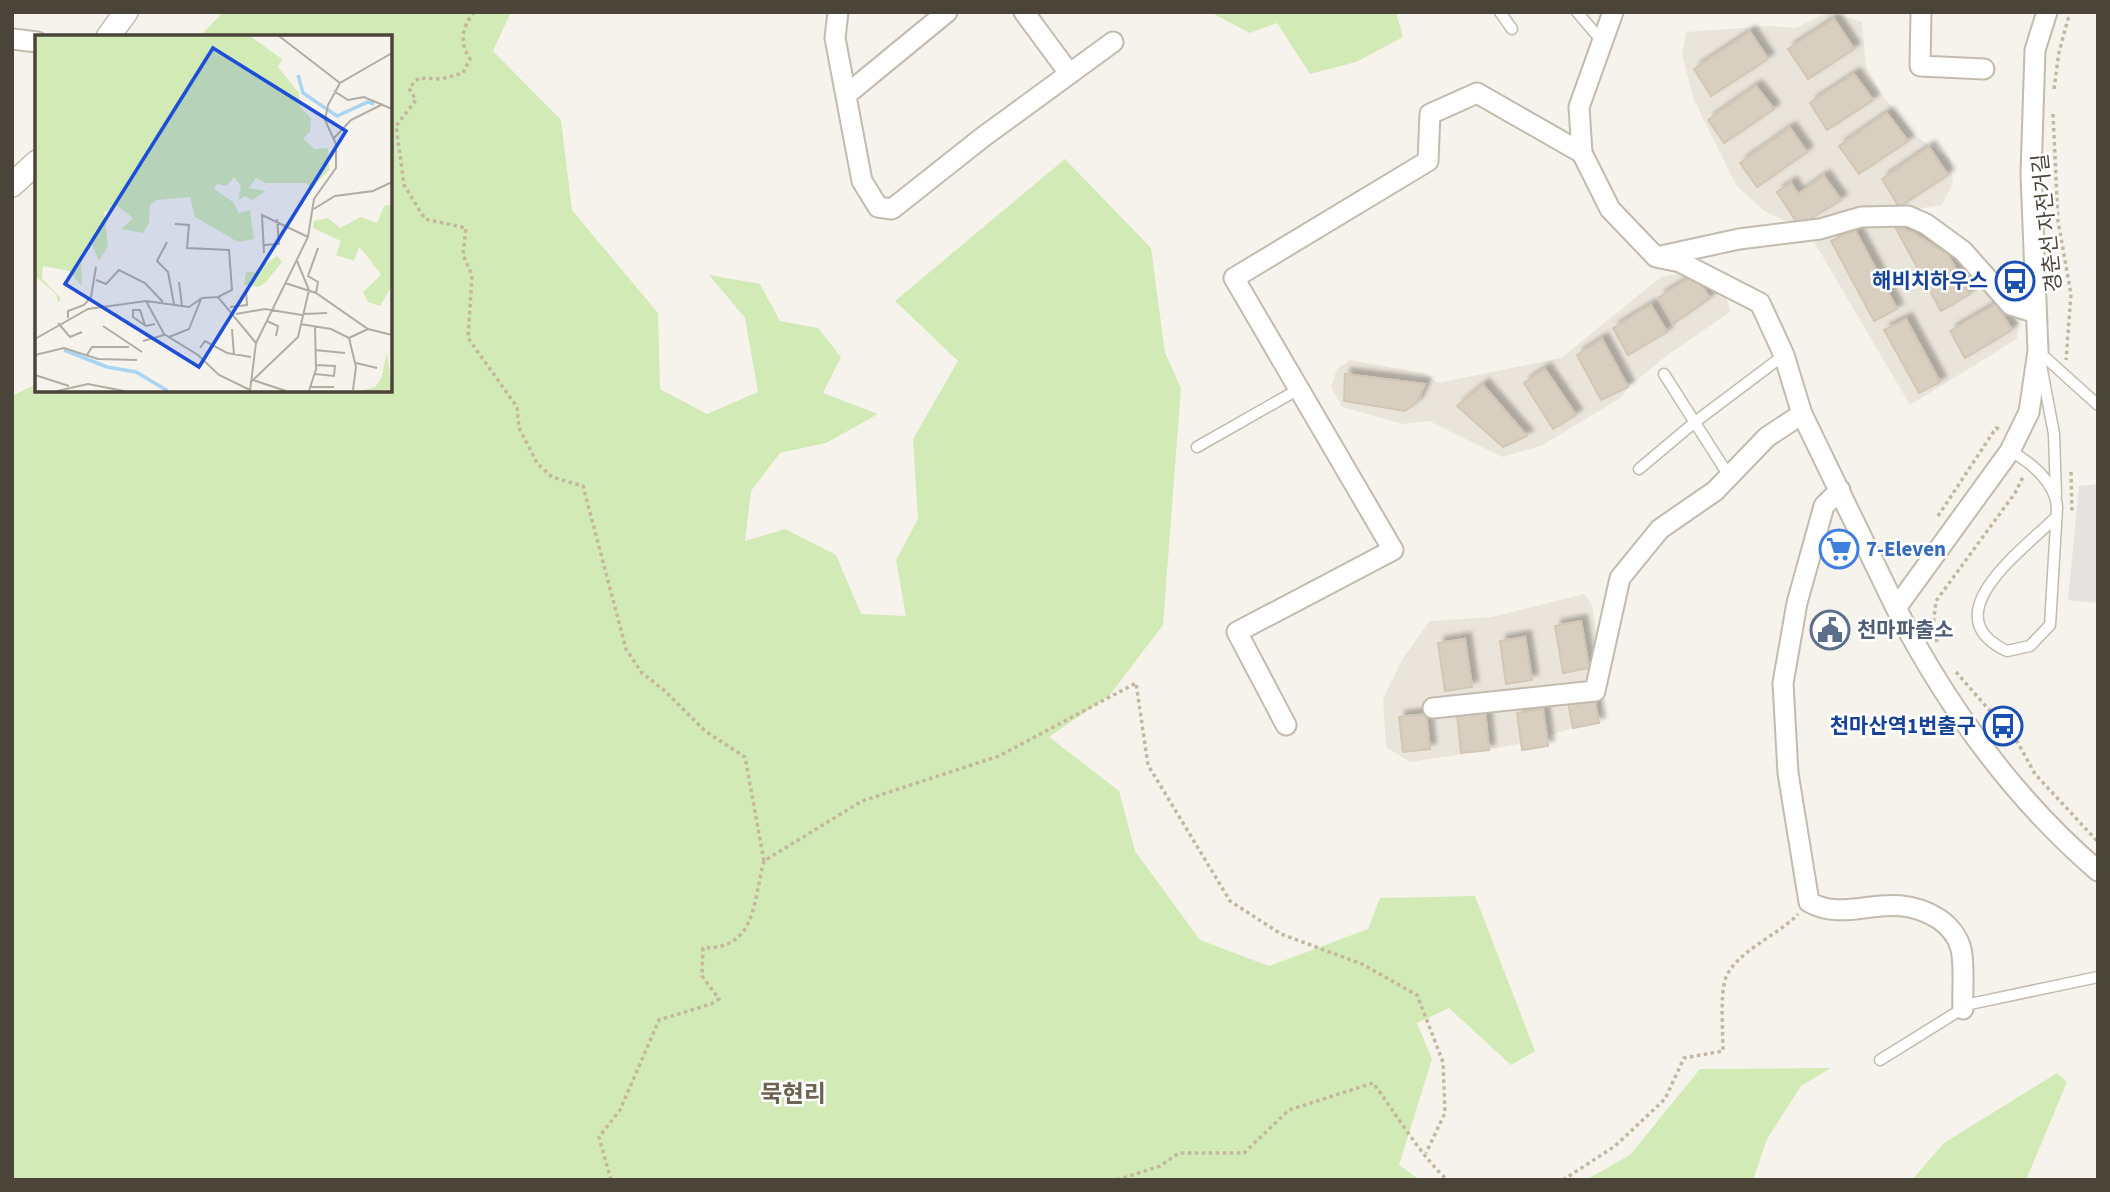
<svg xmlns="http://www.w3.org/2000/svg" width="2110" height="1192" font-family="'Source Sans 3','Noto Sans KR',sans-serif">
  <style>
    .residential { fill: #eae5da }
    .green { fill: #d2eab5 }
    .parking { fill: #e5e3e0 }
    .building { fill: #d8cfc1; stroke: #d3c7b4; stroke-width: 2; filter: url(#shadow) }
    .lines { fill: none; stroke-linecap: round; stroke-linejoin: round }
    .service-casing { stroke: #c2bbae; stroke-width: 13 }
    .minor-casing { stroke: #c2bbae; stroke-width: 23 }
    .tertiary-casing { stroke: #c2bbae; stroke-width: 26 }
    .path { stroke: #c4b79f; stroke-width: 3.5; stroke-dasharray: 3.5 3.5; stroke-linecap: butt }
    .service { stroke: #fff; stroke-width: 10 }
    .minor { stroke: #fff; stroke-width: 19 }
    .tertiary { stroke: #fff; stroke-width: 23 }
    .labels { text-anchor: middle; dominant-baseline: central; stroke-width: 5; stroke-linejoin: round; paint-order: stroke }
    .street-label { font-size: 21px; fill: #4b4439; stroke: #fff }
    .transit-label { font-size: 21px; font-weight: bold; fill: #164399; stroke: #fff; text-anchor: end }
    .shop-label { font-size: 21px; font-weight: bold; fill: #366cbe; stroke: #fff; text-anchor: start }
    .service-label { font-size: 21px; font-weight: bold; fill: #4e5e75; stroke: #fff; text-anchor: start }
    .quarter-label { font-size: 24px; font-weight: bold; fill: #6e6250; stroke: #fff }
    .inset-river { fill: none; stroke: #a9d4f2; stroke-width: 3.5 }
    .inset-road { fill: none; stroke: #b2ada4; stroke-width: 2 }
    .view { fill: #1d4ed8; fill-opacity: 0.15; stroke: #1d4ed8; stroke-width: 3.5 }
    .inset-edge { fill: none; stroke: #4b4439; stroke-width: 3.5 }
  </style>
  <defs>
    <filter id="shadow"><feDropShadow dx="6" dy="-6" stdDeviation="2" flood-color="#0004"/></filter>
  </defs>
  <rect width="100%" height="100%" fill="#f6f3ec"/>
  <!-- residential -->
  <path class="residential" d="M1829,12l33,10 4,45 16,28 32,40 36,24 3,24 -11,22 -39,6 -50,-4 -48,23 -41,-19 -28,-26 -42,-85 -12,-45 4,-23 82,-6 28,2z
    M1912,222l37,20 69,81 -1,16 -107,66 -97,-165 54,-13z
    M1679,273l46,17 5,22 -61,42 -41,33 -6,10 -81,49 -39,11 -73,-36 -26,3 -61,-17 -11,-20 6,-18 13,-9 73,13 15,10 123,-25 100,-81z
    M1584,594l8,11 9,57v52l-20,12 -62,18 -62,11 -47,7 -24,-15 -3,-48 20,-41 27,-37 62,-4z"/>
  <!-- green -->
  <path class="green" d="M223,12h288l-18,39 68,69 11,90 86,103 2,76 47,25 51,-22 -13,-74 -36,-43 51,9 20,37 38,7 23,29 -18,36 55,21 -52,29 -46,10 -29,38 -6,50 40,-12 51,26 25,59 45,2 -10,-56 22,-41 -5,-80 45,-78 -63,-60 170,-142 86,89 14,105 16,35 -18,237 -54,71 -60,41 70,54 16,60 65,89 69,26 99,-37 12,-31 95,-2 60,155 -24,14 -62,-57 -32,15 15,36 -33,106 21,15h-1408v-784l25,-12v6h353v-353h-191z
    M1210,12h186l7,25 -47,25 -46,12 -33,-51 -27,10z
    M1831,1068l-30,18 -34,53 -13,38 8,3h-176l44,-25 70,-86z
    M2057,1073l10,9 -41,98h-114l32,-37z"/>
  <!-- parking -->
  <path class="parking" d="M2098,484v119l-30,-3 11,-114z"/>
  <!-- building -->
  <path class="building" d="M1834,19l20,30 -46,30 -20,-30z
    M1750,32l18,27 -57,37 -17,-27z
    M1854,74l19,26 -46,30 -17,-27z
    M1756,86l18,23 -50,34 -16,-23z
    M1887,113l21,28 -49,33 -20,-28z
    M1790,128l17,24 -50,35 -17,-24z
    M1929,147l19,28 -49,32 -17,-28z
    M1824,176l17,24 -42,26 -22,-34 14,-9 7,11z
    M1895,227l19,6 34,22 22,39 -29,17z
    M1855,230l42,79 -23,12 -43,-80z
    M1694,275l16,23 -37,26 -14,-27z
    M1996,304l16,26 -47,28 -15,-27z
    M1651,305l16,27 -39,23 -15,-27z
    M1906,319l34,63 -21,11 -35,-63z
    M1602,339l26,48 -27,13 -24,-45z
    M1545,369l31,46 -23,14 -29,-46z
    M1345,374l80,10 -8,18 -12,9 -61,-10z
    M1483,385l44,51 -24,11 -46,-41z
    M1581,621l8,47 -26,5 -8,-47z
    M1525,637l7,43 -26,4 -6,-43z
    M1465,639l7,48 -27,4 -7,-48z
    M1595,701l4,22 -26,5 -5,-26z
    M1543,709l5,37 -26,4 -5,-37z
    M1485,711l4,39 -28,3 -4,-39z
    M1426,714l4,35 -27,3 -4,-35z"/>
  <g class="lines">
    <defs>
      <path id="service" d="M1500,12l12,17
        M1577,12l24,28
        M2038,351l60,54
        M2041,365l13,69 2,62
        M1664,374l65,102
        M1197,447l102,-58
        M2010,451c21,11 46,32 47,57l-7,117 -20,21 -23,5c-76,-36 16,-101 49,-134
        M1639,469l56,-47 89,-67
        M1880,1060l90,-56 128,-27"/>
      <path id="minor" d="M838,12l-3,26 27,143 16,26 14,2 91,-72 130,-95
        M1024,12l45,61
        M1613,12l-34,95 3,46 28,56 46,48 24,5 80,41 24,52 18,59 94,194
        M1921,12l-1,54 64,3
        M2047,12l-12,38 -4,124 7,177 -9,61 -19,39 -114,157c52,100 116,189 202,263
        M12,39l25,3
        M846,95l101,-83
        M1661,256l78,-17 81,-10 41,-12 47,-1 18,8 37,27 48,54 25,8
        M1840,490l-16,16 -27,97 -14,80 5,90 21,129c41,23 79,-15 130,17 10,7 19,18 22,30 4,18 1,41 2,60
        M1433,708l162,-17 25,-113 40,-49 55,-38 52,-54 35,-23
        M1286,725l-49,-93 156,-82 -159,-272 194,-117 2,-47 47,-21 105,60"/>
      <path id="tertiary" d="M108,37l18,-25
        M12,185l25,-23"/>
    </defs>
    <!-- service casing -->
    <use href="#service" class="service-casing"/>
    <!-- minor casing -->
    <use href="#minor" class="minor-casing"/>
    <!-- tertiary casing -->
    <use href="#tertiary" class="tertiary-casing"/>
    <!-- path -->
    <path class="path" d="M474,12c-12,15 -15,31 -4,47l-7,14 -22,6 -22,-1 -10,10 7,12 -20,26 8,59 21,34 41,9 -3,27 9,20 -4,63 49,69 2,21 18,35 15,14 31,9 43,163 16,24 22,17 41,41 40,26 19,104
      M2054,89l5,-37 11,-40
      M2053,114l5,107 13,73 -5,66
      M2071,472l1,41
      M1938,516l58,-88 6,2
      M1937,642l-4,-16 3,-25 79,-108 9,-18
      M1956,672l62,71 17,31 63,68
      M611,1180l-12,-43 21,-27 39,-90 52,-16 8,-5 -17,-23 1,-28c54,1 50,-47 61,-87l98,-60 137,-45 137,-73 12,82 82,136 51,33 81,30 55,31 26,67 2,51 -19,40
      M1117,1180l43,-14 19,-13h65l45,-43 84,-27c20,26 51,78 75,97
      M1563,1180l52,-34 50,-47 19,-41 39,-7c0,-19 -3,-53 2,-71 9,-28 54,-45 73,-66"/>
    <!-- service -->
    <use href="#service" class="service"/>
    <!-- minor -->
    <use href="#minor" class="minor"/>
    <!-- tertiary -->
    <use href="#tertiary" class="tertiary"/>
  </g>
  <!-- icons -->
  <defs>
    <symbol id="bus-ring" viewBox="-11 -11 22 22"><circle r="9.5" fill="#fff" stroke="#1a4fb4" stroke-width="1.5"/><path d="M-5-6H5V4H4V6H2V4H-2V6H-4V4H-5ZM-3.5-4V0h7V-4ZM-3.5 1.2v1.5H-2V1.2ZM2 1.2v1.5H3.5V1.2Z" fill="#1a4fb4"/></symbol>
    <symbol id="supermarket-ring" viewBox="-11 -11 22 22"><circle r="9.5" fill="#fff" stroke="#3f7fe0" stroke-width="1.5"/><path d="M-6-5.5h2.5l.6 2H6L4.5 2H-2.5L-4.4-4H-6ZM-1.5 3.2a1.3 1.3 0 1 0 .1 0ZM3 3.2a1.3 1.3 0 1 0 .1 0Z" fill="#3f7fe0"/></symbol>
    <symbol id="civic-ring" viewBox="-11 -11 22 22"><circle r="9.5" fill="#fff" stroke="#5c6f8a" stroke-width="1.5"/><path d="M-.6-6.5H3V-4.5H.6V-3L4-1V1h2V6H-6V1h2V-1L-.6-3ZM-1.2 2.5V6h2.4V2.5Z" fill="#5c6f8a"/></symbol>
  </defs>
  <g fill-rule="evenodd">
    <use href="#bus-ring" x="1993" y="259" width="44" height="44"/>
    <use href="#supermarket-ring" x="1817" y="527" width="44" height="44"/>
    <use href="#civic-ring" x="1808" y="608" width="44" height="44"/>
    <use href="#bus-ring" x="1981" y="704" width="44" height="44"/>
  </g>
  <g class="labels">
    <!-- street labels -->
    <g class="street-label">
      <text transform="translate(2047 223) rotate(-96)">경춘선 자전거길</text>
    </g>
    <!-- transit labels -->
    <g class="transit-label">
      <text x="1988" y="281">해비치하우스</text>
      <text x="1976" y="726">천마산역1번출구</text>
    </g>
    <!-- shop labels -->
    <g class="shop-label">
      <text x="1866" y="549">7-Eleven</text>
    </g>
    <!-- service labels -->
    <g class="service-label">
      <text x="1857" y="630">천마파출소</text>
    </g>
    <!-- quarter labels -->
    <g class="quarter-label">
      <text x="793" y="1094">묵현리</text>
    </g>
  </g>
  <!-- overview -->
  <g transform="translate(35 35)">
    <rect width="357" height="357" fill="#f6f3ec"/>
    <path d="M0,1h215l32,23 -4,8 21,26 2,15 10,10 -1,14 -7,6 11,11 14,-1 1,22 -18,19 -5,-6h-41l-9,-5 -7,10 17,3 -14,9 -7,-4 -7,4 3,-14 -7,-9 -8,9 -9,-2 -3,5 19,13 6,11 11,-3 4,29 -16,3 -43,-25 -5,-20 -33,3 -7,5 -1,18 -6,10 -22,-4 12,-11 -15,-12 -14,6 4,34 -9,15 -7,-16 -5,4 -6,13 1,24 -13,-15 -26,-5 -1,13 19,19 -3,5 -2,-9 -21,-18zM357,169v82l-12,20 -12,-4 -5,-10 18,-17 -13,-18 -9,-10 -5,14 -18,-6 5,-14 -28,-13 1,-7 14,-3 12,10 21,-11 16,6 7,-17zM242,221l5,6 -16,20 -7,5 -15,-2 2,-13h8zM352,317l5,39h-32l15,-4 6,-8z" fill="#d2eab5"/>
    <path class="inset-river" d="M263,40l5,18 34,23 31,-14 6,2M29,315l43,17 29,5 32,19"/>
    <path class="inset-road" d="M244,1l61,47M299,56l14,9 16,-3 28,12M299,103l17,-18 32,-16M277,175l23,-14 38,-5 19,-9M140,189l14,1 -2,23 42,2 3,40 -14,7M132,207l-10,19 11,11 6,32M229,210l15,-1 -2,-25M229,218l-2,-38 46,22M61,245l10,4 13,-14 26,13 18,19M144,247l3,24M250,248l31,10 52,36 24,6M281,258l2,-11 -10,-6 10,-28M111,266l43,6 13,-9 16,-1 38,46M195,272l17,-2 -1,-14M201,279l29,-5 37,6M268,279l24,-1M33,283v-7l16,-6 7,-8 5,-30M232,286l11,5 -2,10M23,288l12,14 12,-5M265,289l31,5 18,9 7,29 -3,23M110,290l-5,-15h-7v7l13,9 9,-2M68,291l39,26M197,294l2,26M134,302l20,-8 12,-30M314,303l19,-9M0,304l53,-30 58,-8 18,33 34,21 21,20 31,15M108,306l21,-6M165,313l5,-7 22,12 24,4M280,315l30,3M0,320l29,-7 34,11 39,1M52,320l5,-8h37M321,328l21,5M280,339l19,2 1,-10 -19,-1M0,340l34,11M218,345l33,11M215,348l48,-46 11,-47 -12,-29M275,352h24M22,356l31,-7 36,7M215,356l6,-48 52,-106 6,-38 22,-31v-24l-11,-24 3,-15 12,-22 52,-30M274,356l7,-22 -1,-42"/>
    <path class="view" d="M178,13l133,83 -147,236 -134,-83z"/>
    <rect width="357" height="357" class="inset-edge"/>
  </g>
  <!-- border -->
  <rect width="2110" height="1192" fill="none" stroke="#4b4439" stroke-width="28"/>
</svg>
